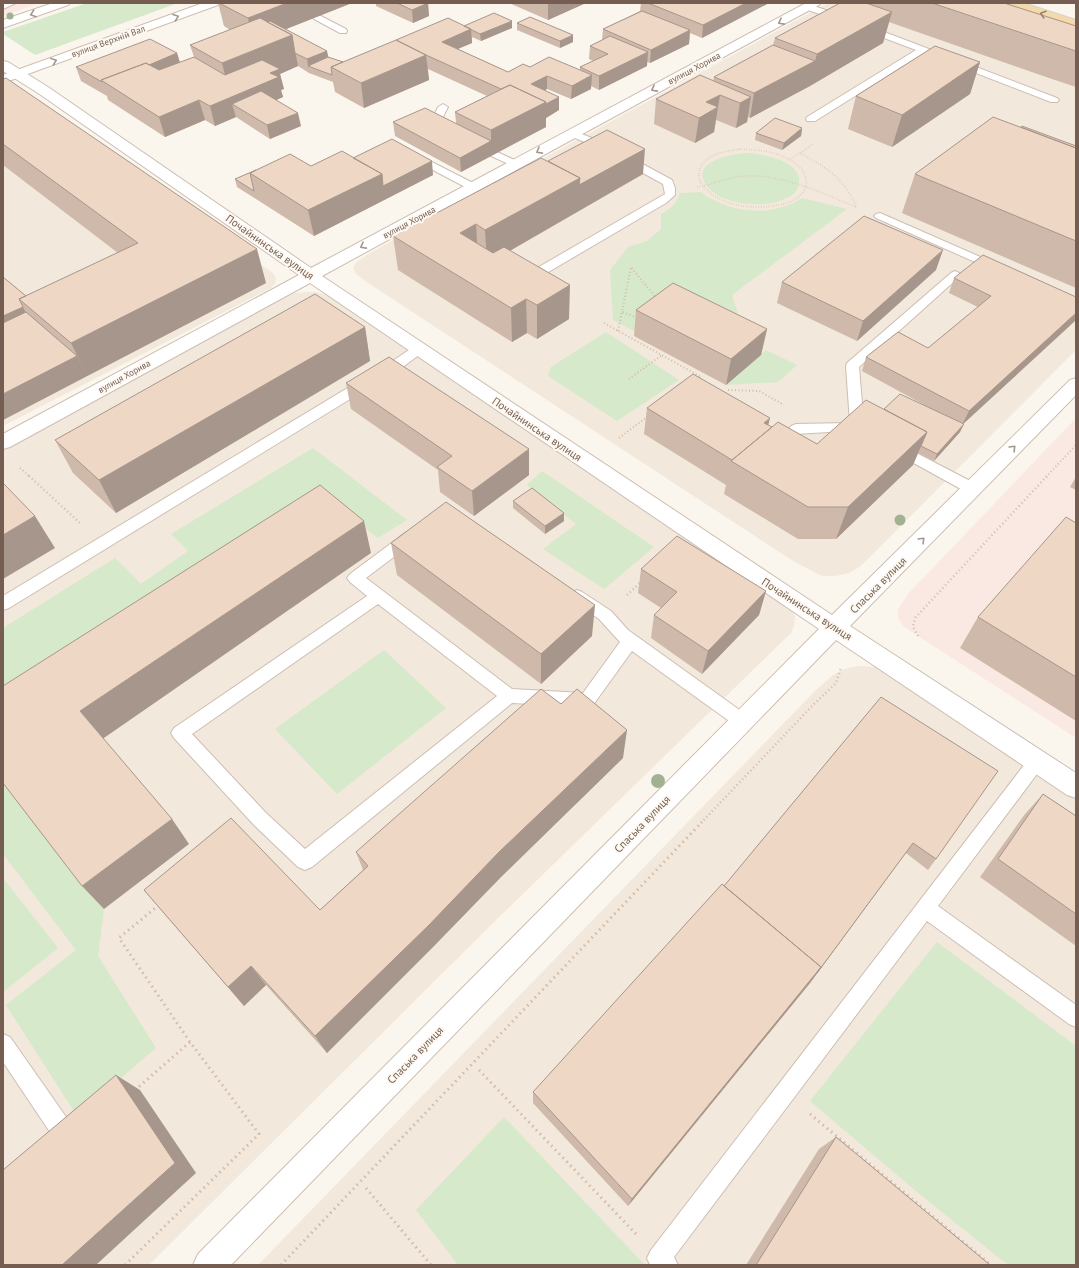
<svg xmlns="http://www.w3.org/2000/svg" width="1079" height="1268" font-family="'PT Sans',sans-serif">
  <style>
    .residential { fill: #f2e8db }
    .commercial { fill: #fae9e2 }
    .green { fill: #d7e9cb }
    .lines { fill: none; stroke-linecap: round; stroke-linejoin: round }
    .service-casing { stroke: #cdbeb3; stroke-width: 2 }
    .minor-casing { stroke: #cdbeb3; stroke-width: 2 }
    .secondary-casing { stroke: #cfbfb0; stroke-width: 2 }
    .primary-casing { stroke: #d8d2ce; stroke-width: 2 }
    .path-far3 { stroke: #d4baa9; stroke-width: 1.5; stroke-dasharray: 0.5 2; stroke-linecap: butt }
    .path-far2 { stroke: #d4baa9; stroke-width: 2; stroke-dasharray: 1 2.5; stroke-linecap: butt }
    .path-far1 { stroke: #d4baa9; stroke-width: 2.5; stroke-dasharray: 1 3; stroke-linecap: butt }
    .path { stroke: #d4baa9; stroke-width: 3; stroke-dasharray: 1.5 4; stroke-linecap: butt }
    .service { fill: #fff; fill-rule: evenodd }
    .minor { fill: #fff; fill-rule: evenodd }
    .secondary { fill: #fff; fill-rule: evenodd }
    .primary { fill: #f3d9ac; fill-rule: evenodd }
    .tree { fill: #a1b293 }
    .wall { fill: #ceb9aa }
    .shaded-wall { fill: #a7968b }
    .building { fill: #efd7c6; stroke: #a7968b }
    .oneway { stroke: #a5968e }
    .oneway2 { stroke: #9b836c }
    .labels { text-anchor: middle; dominant-baseline: central; stroke-width: 4; stroke-linejoin: round; paint-order: stroke }
    .far-street-label { font-size: 9px; fill: #755e51; stroke: #fefaf3 }
    .street-label { font-size: 11px; fill: #755e51; stroke: #fefaf3 }
  </style>
  <rect width="100%" height="100%" fill="#fbf6ed"/>
  <!-- residential -->
  <path class="residential" d="M828,3h118l130,45v302l-209,210 -9,8 -9,5 -13,3h-14l-29,-15 -428,-280 -9,-7 -3,-6 4,-6 11,-8z
    M3,99l23,2 248,173 2,5 -1,4 -4,5 -268,138z
    M307,292h10l11,3 464,312 3,9 -1,10 -3,7 -297,289 -345,343h-146v-814l280,-153 12,-5z
    M859,666l17,1 15,5 185,125v468h-818l556,-573 19,-17 11,-6z"/>
  <!-- commercial -->
  <path class="commercial" d="M3,3h37l-37,13z
    M1076,418v320l-172,-111 -6,-9v-9l10,-15z"/>
  <!-- green -->
  <path class="green" d="M87,3h91l-143,52 -32,-21v-2z
    M747,153c17,1 60,9 51,34 -2,7 -9,10 -16,13 -19,8 -60,5 -74,-13 -21,-25 23,-33 39,-34z
    M701,192c27,21 71,26 101,6l45,11 -115,86 6,19 -22,18 -78,1 -25,-13 -3,-50 18,-23 19,-6 14,-12v-15c9,-5 16,-10 19,-21z
    M606,332l73,48 -62,41 -69,-45 3,-9z
    M766,350l31,15 -19,17 -52,3z
    M313,448l94,72 -29,18 -55,-41 -320,217v-86l112,-70 26,26 47,-33 -17,-17z
    M542,471l112,76 -50,42 -61,-40 33,-25 -49,-39z
    M384,650l62,58 -109,86 -62,-65z
    M3,774l101,135 -6,47 58,92 -79,68 -71,-111 70,-55 -73,-96z
    M3,878l55,70 -55,44z
    M937,942l139,104v219h-68l-91,-73 -107,-91z
    M504,1117l141,148h-187l-42,-55z"/>
  <g class="lines">
    <defs>
      <path id="service" d="M3,3h13l-13,6z
        M808,4l38,13 1,2 -4,3 -38,-13 -1,-2 1,-2z
        M317,14l29,15 1,2 -1,2h-6l-26,-14 -1,-2 1,-2z
        M866,25l191,73 2,2 -2,2h-6l-127,-49 -109,68h-8l-1,-2 1,-2 109,-67 -53,-20 -1,-2z
        M443,104l5,3 -7,14 12,8 -5,3 -17,-10 7,-15z
        M572,130l32,13 68,37 3,8v7l-9,8 -133,78h-8l-2,-3 2,-3 140,-81 -2,-10 -67,-37 -28,-12 -1,-2z
        M495,151l24,11 1,2 -5,3 -24,-11 -1,-2z
        M414,153l63,32 1,2 -1,2h-8l-59,-31 -1,-2 1,-2z
        M880,213l121,53 2,2 -2,2h-8l-117,-52 -2,-2 2,-2z
        M955,271l4,2 2,2 -2,2 -100,90 5,60 -2,3 -66,4 -5,-2 -2,-3 2,-3 5,-2 54,-1 -4,-57 1,-3 104,-90z
        M419,345l4,1 2,3 -2,3 -19,14 -395,242 -6,2v-14l391,-236 21,-14z
        M897,443l81,42 2,4 -2,4 -5,1 -5,-1 -76,-42 -2,-3 2,-3z
        M410,531l5,2 2,4 -2,4 -49,37 146,111 71,4 37,-51 -21,-23 -27,-19 -3,-4 3,-4 5,-2 5,2 29,19 17,19 120,86 3,5 -3,5 -6,2 -6,-2 -104,-75 -39,54 -6,2 -75,-4 -200,164 -7,3 -7,-3 -44,-42 -80,-87 -3,-5 3,-5 193,-132 -17,-14 -3,-4 3,-4 55,-41zM378,604l119,92 -192,153 -39,-36 -74,-79z
        M1037,753l6,3 3,5 -3,5 -105,140 138,99v22l-7,-3 -142,-103 -253,336 4,8h-28l-3,-7 4,-8 380,-494z
        M3,1034l7,3 68,97 3,8 -3,8 -8,3 -8,-3 -59,-88z"/>
      <path id="minor" d="M806,3h15l-2,2 -497,271 510,339 238,-235 6,-2v17l-226,231 226,147v25l-9,-3 -231,-155 -605,625h-38l5,-11 621,-625 -509,-346 -300,164 -7,2v-15l296,-159 -261,-182 -35,-22v-10l5,1 40,25 263,181z"/>
      <path id="secondary" d="M53,3h17l-2,2 -65,23v-8z
        M203,3h17l-2,2 -215,78v-8z"/>
      <path id="primary" d="M1005,3h18l53,17v8l-69,-23z"/>
    </defs>
    <!-- service casing -->
    <use href="#service" class="service-casing"/>
    <!-- minor casing -->
    <use href="#minor" class="minor-casing"/>
    <!-- secondary casing -->
    <use href="#secondary" class="secondary-casing"/>
    <!-- primary casing -->
    <use href="#primary" class="primary-casing"/>
    <!-- path-far3 -->
    <path class="path-far3" d="M739,149c15,1 31,1 45,8 28,12 32,38 -1,47 -24,6 -60,4 -78,-16 -4,-4 -7,-10 -6,-16 1,-7 7,-13 13,-16 8,-4 18,-5 27,-7z
      M800,153l13,-9
      M790,159l10,-6c27,15 43,24 56,53
      M697,187c16,-2 31,-10 48,-11 38,-2 77,17 111,31"/>
    <!-- path-far2 -->
    <path class="path-far2" d="M623,312l14,6
      M604,323l97,54 -3,3
      M618,331l13,-64 26,32
      M629,379l33,-24
      M728,390l31,1 25,14
      M619,438l28,-21
      M20,468l10,9
      M1046,477l30,-32"/>
    <!-- path-far1 -->
    <path class="path-far1" d="M29,476l51,47
      M627,595l14,-13
      M918,636l-5,-9 2,-9 132,-142
      M701,823l112,-118 23,-22 5,-15"/>
    <!-- path -->
    <path class="path" d="M159,905l-40,33 71,104
      M479,1070l157,164
      M810,1114l181,151
      M366,1188l65,77
      M125,1265l134,-131 -69,-92 -56,49
      M281,1265l421,-443"/>
    <!-- service -->
    <use href="#service" class="service"/>
    <!-- minor -->
    <use href="#minor" class="minor"/>
    <!-- secondary -->
    <use href="#secondary" class="secondary"/>
    <!-- primary -->
    <use href="#primary" class="primary"/>
  </g>
  <!-- trees -->
  <g class="tree">
    <circle cx="10" cy="16" r="3.5"/>
    <circle cx="900" cy="520" r="5.5"/>
    <circle cx="658" cy="781" r="7"/>
  </g>
  <!-- wall -->
  <path class="wall" d="M218,3h134l-66,26 42,28 15,5 121,-36 48,2 -31,13 -9,-4v6l-14,6 50,23 22,-5 50,3v-3l13,-6 -4,-2 1,-13 12,-6 1,-11 37,-18 1,-8h128l-67,35 -12,-5 -1,11 -39,19 -3,-1v4l-48,24 -8,-4v3l-20,10 -24,-10 -2,1 14,20 -13,8v9l-85,45 -66,-36 -2,-14 63,1 -1,-11 32,-16 -59,-27 1,11 -65,28 -29,-16 -2,-10 -24,-9 -11,-7 -18,8 4,15 -3,1 2,7 -7,3 25,26 -31,13 -34,-22 -21,9 -10,-6 -40,17 -57,-37 -1,-4 -26,-15 -5,-14 101,-14 3,9 14,-5 -4,-12 40,-15 -6,-4z
    M376,3h52l1,13 -16,7 -37,-17z
    M509,3h77l-38,17z
    M870,3h134l72,23v61l-27,-9 -160,-56 -6,21 -73,43 -60,32 -2,-1 -1,5 -11,6 -20,-8 -2,12 -19,11 -41,-19 2,-25 57,-18 1,-4 59,-32 2,-7 94,-34z
    M517,23l56,19 -13,6 -43,-18z
    M980,62l-10,32 -78,53 -44,-18 8,-33z
    M3,79l263,204 -263,137v-143l23,19 92,-43 -115,-88z
    M1021,127l55,19v142l-174,-75 13,-39z
    M802,128l-1,8 -19,14 -27,-10 1,-7z
    M353,158l80,17 -119,61 -77,-49 -2,-8 21,-9 55,-4z
    M548,161l95,13 -133,76 59,69 -32,20 -10,-6 -15,9 -114,-72 -5,-34z
    M936,270l-79,71 -80,-38 5,-21z
    M954,278l122,42 -113,104 -3,8 -26,29 -16,-8 -5,12 -77,74h-38l-74,-45 2,-9 -82,-51 3,-26 121,17 4,2 45,17 67,-35 46,-1 -68,-37 4,-14 62,-9 50,-41 -29,-14z
    M636,310l131,19 -6,26 -35,30 -92,-49z
    M365,327l5,34 -254,152 -43,-40 -18,-33z
    M346,383l183,92 -55,41 -34,-24 -2,-22 -87,-61z
    M1076,477v13l-6,-3z
    M513,501l51,12v8l-19,13 -32,-26z
    M1076,523v198l-116,-73 18,-31z
    M391,543l201,93 -51,48 -144,-109z
    M641,569l125,22 -7,24 -57,59 -51,-36 3,-23 7,-7 -23,-15z
    M881,697l55,162 -8,11 -22,-17 -96,130 -182,223 -95,-103v-11l191,-206z
    M623,758l-122,119 -67,69 -107,107 -61,-68 -22,21 -100,-116 176,20 43,-40 -7,-18z
    M1043,794l33,22v130l-96,-69 45,-63z
    M836,1137l154,128h-244l73,-116z"/>
  <!-- shaded-wall -->
  <path class="shaded-wall" d="M287,3h65l-86,34 -16,-8 -2,-11z
    M428,3l1,13 -16,7 -1,-13z
    M548,3h38l-38,17z
    M746,3h23l-67,35 1,-13z
    M892,12l-9,31 -73,43 -60,32 4,-25 61,-32 2,-7z
    M512,21v7l-31,13 -1,-7z
    M471,29l1,14 -29,12 -1,-13z
    M690,30l-1,14 -39,19 1,-13z
    M292,35l6,31 -18,8 4,15 -3,1 2,7 -36,16 -15,-9 4,13 -21,9 -5,-20 20,-11 -8,-32z
    M573,35v7l-13,6v-7z
    M327,51l3,13 -22,2 1,7 -2,-14z
    M648,52l-1,14 -48,24v-14z
    M177,53l4,14 -77,15z
    M426,55l3,25 -65,28 -3,-25z
    M980,62l-10,32 -78,53 10,-32z
    M592,75l-1,14 -20,10 1,-13z
    M547,76v13l-16,9v-14z
    M720,95l-6,37 -19,11 4,-25 7,-16z
    M559,97v13l-13,8v9l-85,45 -1,-14 31,-17v-11l55,-28z
    M751,97l-4,25 -11,6 4,-25z
    M199,100l6,20 -40,17 -6,-20z
    M298,113l3,13 -31,13 -3,-14z
    M802,128l-1,8 -19,14 2,-7z
    M645,149l-2,25 -156,90 -2,-34 95,-52z
    M432,161l1,14 -119,61 -6,-26 74,-36z
    M476,224l2,34 -18,-25z
    M257,249l9,34 -179,93 -16,-33z
    M943,250l-7,20 -79,71 6,-20z
    M570,285l-1,34 -32,20v-34z
    M526,299l1,34 -15,9 -1,-34z
    M23,307l13,25 -33,17v-33z
    M1076,313v7l-114,105 7,-14z
    M365,327l5,34 -254,152 -17,-33z
    M767,329l-6,26 -35,30 5,-26z
    M77,356l10,20 -84,44v-26z
    M770,418l-5,21 -1,-16z
    M964,424l-4,8 -26,29 3,-7z
    M927,432l-14,33 -77,74 12,-32z
    M529,449v26l-55,41 -2,-25z
    M564,513v8l-19,13v-8z
    M35,516l20,32 -52,31v-44z
    M364,521l7,32 -270,187 -21,-29z
    M766,591l-7,24 -57,59 6,-23z
    M595,605l-3,31 -51,48v-30z
    M627,730l-4,28 -122,119 -67,69 -107,107 -12,-17 184,-184z
    M172,819l17,25 -85,65 -22,-23z
    M913,843l-103,140 -182,223 4,-7 189,-232 -5,7z
    M251,966l15,19 -22,21 -16,-19z
    M116,1075l24,15 56,83 -100,92h-34z"/>
  <!-- building -->
  <path class="building" d="M219,3h68l-39,15z
    M397,3h31l-16,7z
    M648,3h98l-43,22z
    M840,3h26l26,9 -75,42 -42,-16z
    M932,3h72l72,23v25z
    M642,11l48,19 -39,20 -48,-21z
    M494,13l18,8 -32,13 -16,-8z
    M530,17l43,18 -13,6 -43,-18z
    M260,18l32,17 -70,28 -32,-18z
    M448,18l23,11 -29,13 66,30 15,-8 7,3 19,-10 43,18 -20,11 -25,-10 -16,8 28,13 -13,7v-2l-36,-17 -9,4 -75,-34 -30,-15z
    M270,21l57,30 -20,8 -12,-6 -3,-18 -25,-13z
    M610,36l38,16 -49,24 -19,-9 28,-13 -18,-8z
    M150,39l27,14 -28,12 -3,-2 -45,17 1,2 -26,-15z
    M396,40l30,15 -65,28 -30,-16z
    M773,45l42,16 -61,32 -40,-16z
    M935,46l45,16 -78,53 -46,-19z
    M194,57l31,18 37,-15 18,9 -10,4 9,4 -69,29 -11,-6 -40,17 -58,-37 45,-17 13,7z
    M328,57l15,5 -12,5 1,8 -24,-9z
    M700,75l51,22 -11,6 -20,-8 -14,7 12,5 -19,11 -43,-19z
    M6,78l251,171 -186,94 -52,-44 119,-56 -135,-99v-65z
    M510,85l36,17 -55,28 -36,-18z
    M261,91l37,22 -31,12 -35,-21z
    M425,108l66,33 -31,17 -67,-36z
    M993,117l83,31v93l-161,-67z
    M775,118l27,10 -18,15 -28,-10z
    M1022,126l54,20v2l-55,-21z
    M607,130l38,19 -66,36 1,-7 -32,-17z
    M392,139l40,22 -49,25 -1,-12 -29,-16z
    M342,151l40,23 -74,36 -58,-37 40,-19 21,12z
    M541,158l39,20 -95,52 -9,-6 -16,9 33,20 11,-6 66,38 -33,20 -11,-6 -15,9 -118,-72z
    M256,170l-6,3 4,18 -19,-12z
    M864,216l79,34 -80,71 -81,-39z
    M983,255l93,42v16l-107,98 -103,-54 32,-25 30,16 63,-52 -37,-18z
    M3,277l23,19 -7,3 4,8 -20,9z
    M673,283l94,46 -36,30 -95,-49z
    M315,294l50,33 -266,153 -44,-40z
    M26,312l51,44 -74,38v-71z
    M389,357l140,92 -57,42 -35,-24 15,-11 -106,-73z
    M693,374l77,44 -6,5 8,4 -40,33 -85,-52z
    M900,394l64,30 -27,30 -16,-8 6,-14 -43,-23z
    M866,400l61,32 -79,75h-40l-77,-46 47,-39 39,22z
    M3,483l32,33 -32,19z
    M320,485l44,36 -284,190 92,108 -90,67 -79,-103v-97z
    M532,488l32,25 -19,13 -32,-25z
    M446,502l149,103 -54,49 -150,-111z
    M1066,517l10,6v154l-98,-60z
    M677,536l89,55 -58,60 -54,-36 23,-23 -36,-23z
    M541,689l20,15 16,-15 50,41 -128,122 -70,73 -114,111 -64,-70 -23,21 -84,-97 87,-72 89,92 48,-44 -12,-14z
    M881,697l117,74 -62,88 -23,-16 -96,130 4,-6 -97,-81z
    M1043,794l33,22v98l-78,-55z
    M722,884l99,83 -189,232 -99,-107z
    M116,1075l59,88 -113,102h-59v-95z
    M836,1137l154,128h-234z"/>
  <!-- one-way arrows -->
  <defs><path id="oneway-chevron" d="M-2-3.5L2.5 0L-2 3.5" fill="none" stroke-width="1.6" stroke-linecap="round" stroke-linejoin="round"/></defs>
  <g class="oneway">
    <use href="#oneway-chevron" transform="translate(33 14) rotate(161)"/>
    <use href="#oneway-chevron" transform="translate(176 17) rotate(-20)"/>
    <use href="#oneway-chevron" transform="translate(781 22) rotate(152)"/>
    <use href="#oneway-chevron" transform="translate(54 61) rotate(-20)"/>
    <use href="#oneway-chevron" transform="translate(654 89) rotate(152)"/>
    <use href="#oneway-chevron" transform="translate(539 151) rotate(151)"/>
    <use href="#oneway-chevron" transform="translate(363 246) rotate(152)"/>
    <use href="#oneway-chevron" transform="translate(1013 448) rotate(-46)"/>
    <use href="#oneway-chevron" transform="translate(922 540) rotate(-45)"/>
  </g>
  <use class="oneway2" href="#oneway-chevron" transform="translate(1043 14) rotate(-162)"/>
  <g class="labels">
    <!-- far-street labels -->
    <g class="far-street-label">
      <text transform="translate(108 41) rotate(-20)">вулиця Верхній Вал</text>
      <text transform="translate(694 68) rotate(-28)">вулиця Хорива</text>
      <text transform="translate(409 222) rotate(-28)">вулиця Хорива</text>
      <text transform="translate(124 376) rotate(-29)">вулиця Хорива</text>
    </g>
    <!-- street labels -->
    <g class="street-label">
      <text transform="translate(270 247) rotate(35)">Почайнинська вулиця</text>
      <text transform="translate(537 429) rotate(34)">Почайнинська вулиця</text>
      <text transform="translate(878 585) rotate(-45)">Спаська вулиця</text>
      <text transform="translate(807 609) rotate(33)">Почайнинська вулиця</text>
      <text transform="translate(642 824) rotate(-46)">Спаська вулиця</text>
      <text transform="translate(415 1055) rotate(-46)">Спаська вулиця</text>
    </g>
  </g>
  <!-- border -->
  <rect width="1079" height="1268" fill="none" stroke="#755e51" stroke-width="8"/>
</svg>
